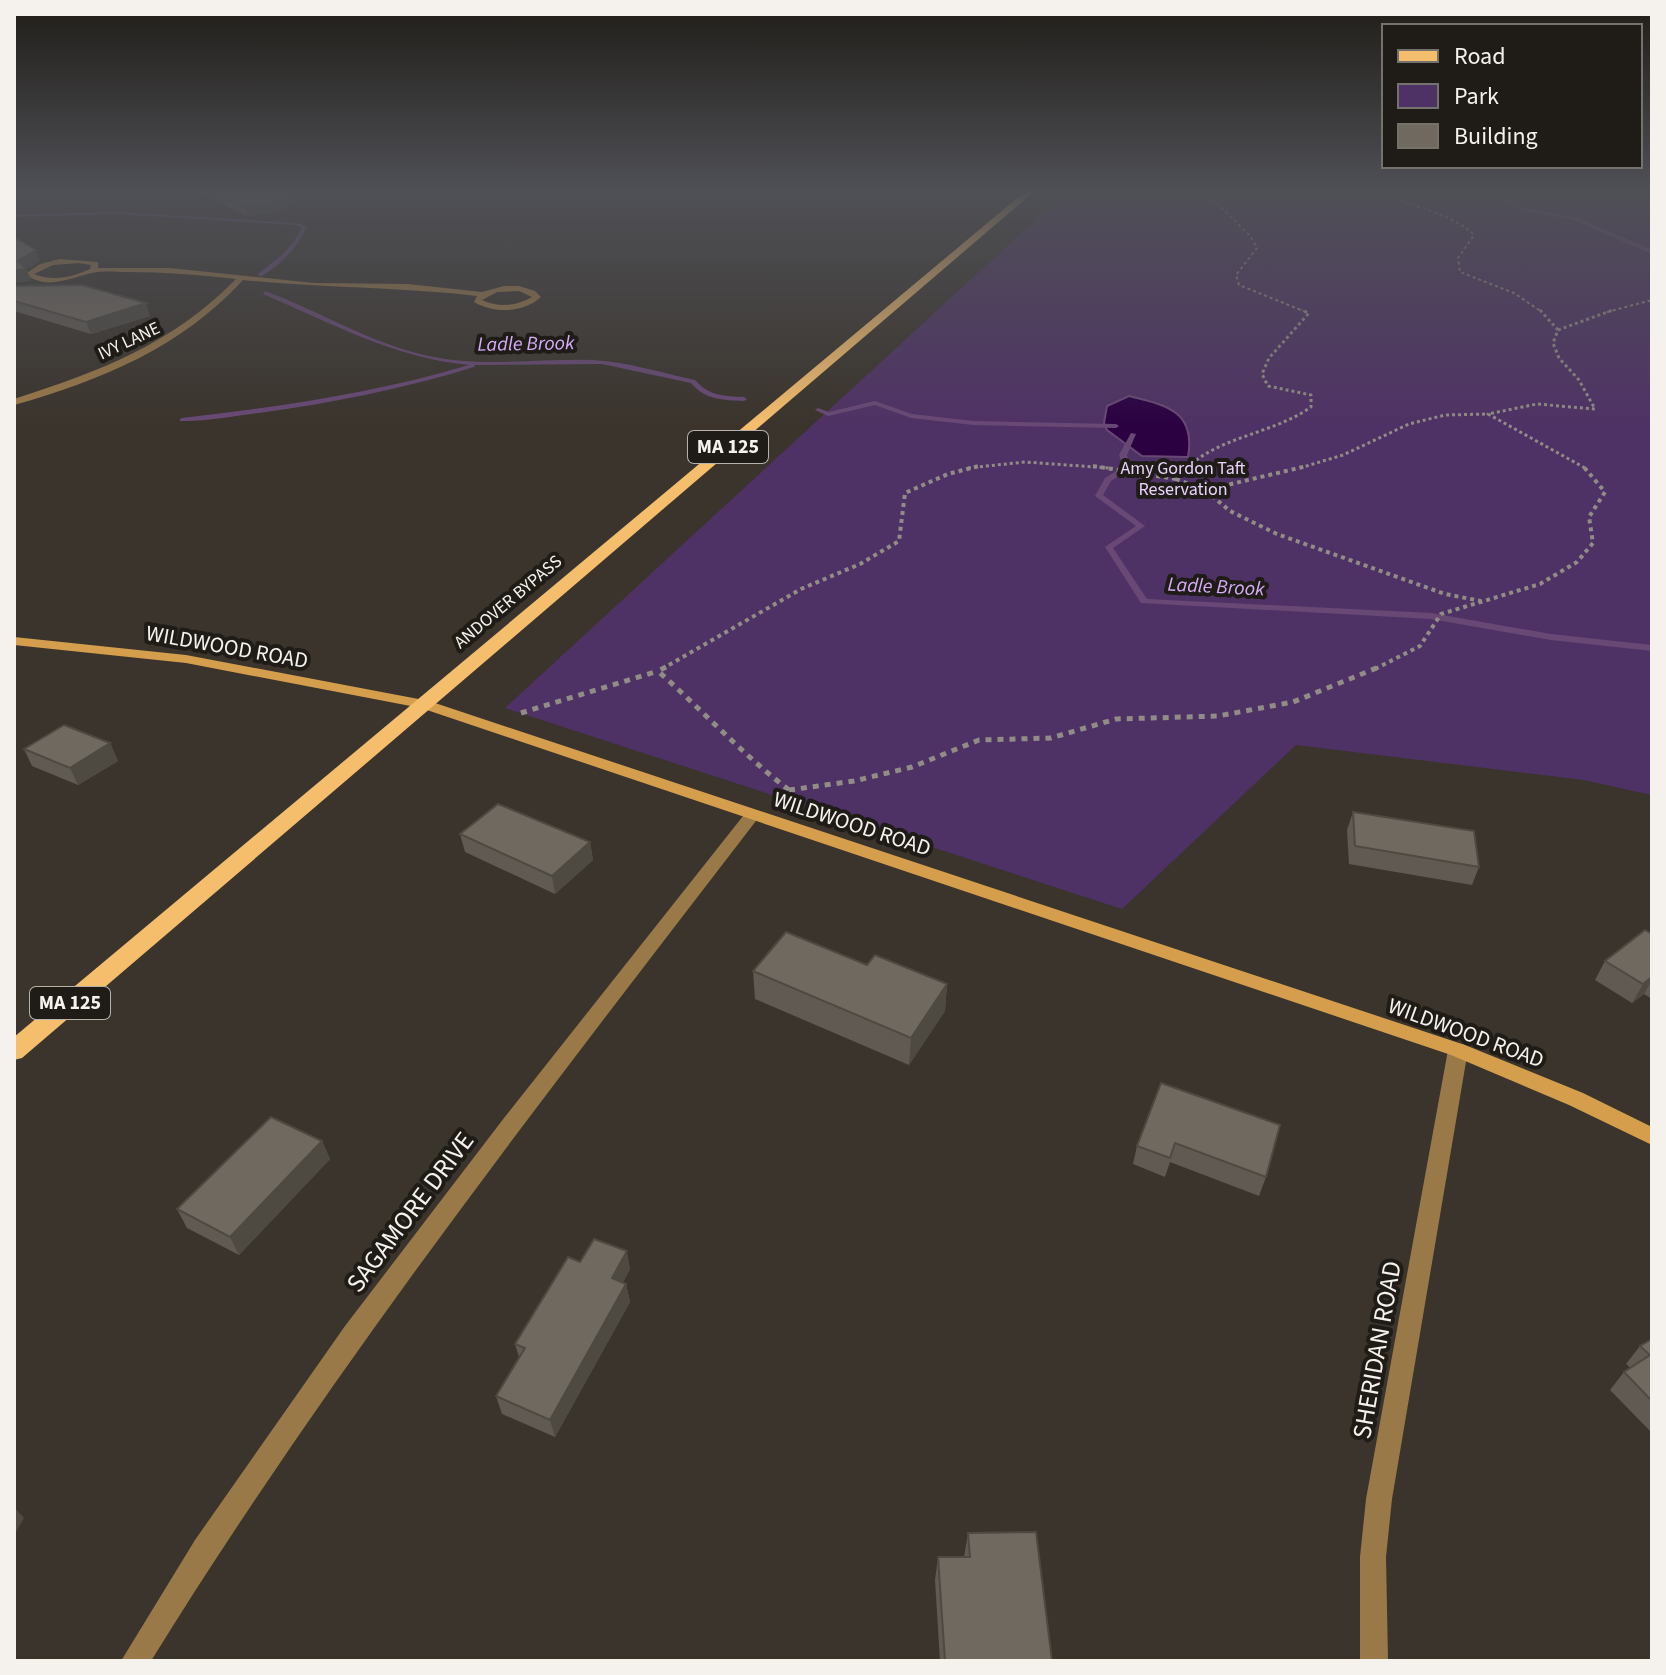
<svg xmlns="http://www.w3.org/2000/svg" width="1666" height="1675" font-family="'Source Sans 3',sans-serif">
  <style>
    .green { fill: #4f3265 }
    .water { fill: #2b0142; stroke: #684975; stroke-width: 2 }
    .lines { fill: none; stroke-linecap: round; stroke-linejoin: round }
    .stream { fill: #684975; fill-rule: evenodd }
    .path-far3 { stroke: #918c85; stroke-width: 2; stroke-dasharray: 3 3; stroke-linecap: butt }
    .path-far2 { stroke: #918c85; stroke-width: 3; stroke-dasharray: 3 3; stroke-linecap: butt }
    .path-far1 { stroke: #918c85; stroke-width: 4; stroke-dasharray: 4 4; stroke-linecap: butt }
    .path { stroke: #918c85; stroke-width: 5; stroke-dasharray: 6 6; stroke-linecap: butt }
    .street { fill: #9a7948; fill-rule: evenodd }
    .secondary { fill: #d49e4c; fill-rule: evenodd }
    .primary { fill: #f5be6d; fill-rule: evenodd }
    .wall { fill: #605a52 }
    .shaded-wall { fill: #4e4a42 }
    .building { fill: #70695f; stroke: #4e4a42; stroke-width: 2 }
    .labels { text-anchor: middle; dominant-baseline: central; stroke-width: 8; stroke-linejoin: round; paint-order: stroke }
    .far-street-label { font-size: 18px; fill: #f5f1ec; stroke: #1f1c18 }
    .far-park-label { font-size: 18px; fill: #e8d3fa; stroke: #1f1c18 }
    .far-water-label { font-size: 20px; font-style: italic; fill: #d7acf9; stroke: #1f1c18 }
    .shield { fill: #1f1c18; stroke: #b5b1ac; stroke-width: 2 }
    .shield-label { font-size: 20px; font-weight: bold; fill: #f5f1ec }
    .street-label { font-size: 22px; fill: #f5f1ec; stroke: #1f1c18 }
    .near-street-label { font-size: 26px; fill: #f5f1ec; stroke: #1f1c18 }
  </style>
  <rect width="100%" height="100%" fill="#3a342c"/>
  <!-- green -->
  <path class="green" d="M1069,189h583v606l-68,-15 -288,-35 -174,164 -617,-201z"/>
  <!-- water -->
  <path class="water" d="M1129,396c37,9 67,15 59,61l-46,-1 -35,-26 -3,-7 3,-17z"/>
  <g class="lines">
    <!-- stream -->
    <path class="stream" d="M1482,189h6l36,19 53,10 75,32v4l-78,-34 -53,-10z
      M116,212l181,11 10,4c-10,21 -26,38 -47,50l-2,-3 26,-21 10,-12 8,-13 -6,-3 -180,-11 -102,3v-2z
      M265,291c55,20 106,53 164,65 55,12 110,2 165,4 34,2 68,13 101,20 14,16 29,16 49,17l3,2 -3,2c-21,-1 -39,-1 -53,-18l-89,-19 -127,1 -1,2c-71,22 -142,36 -215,46 -26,3 -54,9 -79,8v-2l2,-1c97,-11 193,-25 287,-53 -75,-7 -138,-42 -206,-71z
      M875,401l37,13 61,7 143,3 3,2 -3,2 -143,-3 -62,-7 -36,-13 -47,11 -13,-6 3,-2 11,4z
      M1131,433l5,1 -9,21 4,13 -20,13 -8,14 42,31 -32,22 34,51 284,14 120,21 101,11v6l-101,-11 -120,-21 -290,-16 -36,-56 31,-21 -41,-30 10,-18 18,-11 -4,-12z"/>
    <!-- path-far3 -->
    <path class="path-far3" d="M1232,189l-17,12 36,36 6,11 -21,27 3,10 67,27
      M1379,189c30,21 68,20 95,46l-16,23 2,14 54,21 28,19
      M1607,312l45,-12"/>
    <!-- path-far2 -->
    <path class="path-far2" d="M1540,310l18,20 -5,13 6,15 20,22 16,29 -58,-5 -49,10 97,54
      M1558,330l55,-20
      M968,468l57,-6 84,6
      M1187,468c33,-32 86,-34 124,-61v-12l-43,-9 -6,-12 7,-16 40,-45 -8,-3
      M1300,468l43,-13 66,-31 36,-9 43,-1"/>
    <!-- path-far1 -->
    <path class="path-far1" d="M1093,466l83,13 13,-13
      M1176,479l29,11 25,21 47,23 168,60 36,7
      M1206,490l101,-24
      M662,669l139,-80 59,-25 39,-23 6,-48 43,-19 31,-8
      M1375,669l45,-23 21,-32 99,-30 37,-22 16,-19 -4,-26 16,-25 -22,-26"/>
    <!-- path -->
    <path class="path" d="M666,667l-8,4c44,39 84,83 131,119l-6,12
      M521,713l137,-42
      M789,790l65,-9 58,-14 67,-27 72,-2 65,-19 102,-3 75,-14 86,-35"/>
    <!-- street -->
    <path class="street" d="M60,259l38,3v6h72l144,15 94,1 74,8 22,-6h15l16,5 6,6c-18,16 -46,17 -67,5l3,-6c-78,-9 -156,-8 -234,-16 -61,67 -143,101 -229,125v-6c86,-28 157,-54 222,-120 -36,-4 -71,-7 -107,-7 -10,0 -22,-1 -32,0 -25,4 -48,20 -72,2l15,-10zM79,263l12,2 -1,4c-17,8 -37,13 -56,5l19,-9zM519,291l13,6c-16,9 -33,11 -50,3l15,-8z
      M753,809l8,5 -2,3c-212,276 -425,548 -608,844h-30l74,-121 150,-214 159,-208 243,-307z
      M1458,1043l7,2 3,5 -76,449 -6,58 2,104h-28v-104l6,-58 82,-449 3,-5z"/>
    <!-- secondary -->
    <path class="secondary" d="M14,637l172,18 243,46 1036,344 118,48 69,34v18l-83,-40 -118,-50 -1030,-347 -235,-45 -172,-18z"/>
    <!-- primary -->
    <path class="primary" d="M1028,189h9l-1015,869 -8,2v-23z"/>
  </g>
  <!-- wall -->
  <path class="wall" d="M193,189h118l-27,21 -37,6z
    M332,189h36l-26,6z
    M14,286l136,30 -59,18 -77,-23z
    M110,743l8,18 -40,24 -46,-19 -8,-17z
    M1353,812l126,55 -7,18 -123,-21 -2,-34z
    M460,834l130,8 3,18 -38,34 -90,-42z
    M1652,934v65l-8,-5 -12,9 -37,-23 10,-19z
    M867,965l80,19 -2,27 -36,54 -154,-66 -2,-28z
    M1161,1083l105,94 -7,19 -89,-34 -5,15 -32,-13 4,-18z
    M322,1141l8,18 -91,96 -52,-27 -10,-19z
    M580,1262l50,7 -7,13 3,2 4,18 -75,135 -53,-23 -6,-18 23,-39 -4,-13z
    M1652,1339v94l-42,-43 14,-18 7,-4 -5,-4 14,-18z
    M968,1533l84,128h-112l-5,-81 3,-23h26z"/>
  <!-- shaded-wall -->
  <path class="shaded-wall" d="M297,189h14l-27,21 -37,6 -2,-9z
    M341,189h27l-26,6z
    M36,250l4,11 -13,9 4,11 -17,2v-12l4,-10z
    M146,303l4,13 -59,18 -5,-12z
    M110,743l8,18 -40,24 -8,-17z
    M590,842l3,18 -38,34 -3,-18z
    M1652,977v3l-8,14 -12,9 11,-19z
    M947,984l-2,27 -36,54 2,-27z
    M322,1141l8,18 -91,96 -9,-18z
    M627,1251l3,18 -14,27 -4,-18z
    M626,1284l4,18 -75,135 -5,-17z
    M14,1507l10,11 -10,17z"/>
  <!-- building -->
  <path class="building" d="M209,189h88l-15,12 -37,6z
    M14,237l22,13 -18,11 8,8 -12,2z
    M82,285l64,18 -60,19 -72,-21v-15z
    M64,725l46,18 -40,25 -46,-19z
    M498,804l92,38 -38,34 -92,-42z
    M1353,812l121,19 5,36 -124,-21z
    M1645,930l7,4v43l-9,7 -38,-23z
    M786,932l81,33 8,-10 72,29 -36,54 -158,-67z
    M1161,1083l119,42 -14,52 -91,-34 -5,15 -33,-12z
    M271,1117l51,24 -92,96 -53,-28z
    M594,1239l33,12 -15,27 14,6 -76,136 -54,-24 29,-48 -10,-4 53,-87 12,5z
    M1652,1339v62l-28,-29 26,-17 -10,-9z
    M1036,1532l16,129h-107l-7,-104h32l-2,-24z"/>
  <!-- sky -->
  <linearGradient id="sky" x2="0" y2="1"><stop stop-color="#201d18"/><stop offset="0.45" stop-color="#4f5056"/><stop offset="1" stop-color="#4f5056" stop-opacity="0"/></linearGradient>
  <rect width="1666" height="424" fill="url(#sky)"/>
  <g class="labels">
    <!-- far-street labels -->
    <g class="far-street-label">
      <text transform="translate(129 341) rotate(-25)">IVY LANE</text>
      <text transform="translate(508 602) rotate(-40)">ANDOVER BYPASS</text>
    </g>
    <!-- far-park labels -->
    <g class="far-park-label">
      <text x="1183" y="468">Amy Gordon Taft<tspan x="1183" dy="21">Reservation</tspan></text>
    </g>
    <!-- far-water labels -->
    <g class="far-water-label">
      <text transform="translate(526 344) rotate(-1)">Ladle Brook</text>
      <text transform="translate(1216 587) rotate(3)">Ladle Brook</text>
    </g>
    <!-- shield labels -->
    <g class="shield">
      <rect x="688" y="431" width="80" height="32" rx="6"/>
      <rect x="30" y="987" width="80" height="32" rx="6"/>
    </g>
    <g class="shield-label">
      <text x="728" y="447">MA 125</text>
      <text x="70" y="1003">MA 125</text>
    </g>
    <!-- street labels -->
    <g class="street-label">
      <text transform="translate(227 647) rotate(10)">WILDWOOD ROAD</text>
      <text transform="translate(852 824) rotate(18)">WILDWOOD ROAD</text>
      <text transform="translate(1466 1033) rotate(20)">WILDWOOD ROAD</text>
    </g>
    <!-- near-street labels -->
    <g class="near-street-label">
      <text transform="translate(410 1212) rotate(-53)">SAGAMORE DRIVE</text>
      <text transform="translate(1377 1350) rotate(-80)">SHERIDAN ROAD</text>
    </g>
  </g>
  <!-- border -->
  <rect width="1666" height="1675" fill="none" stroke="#f5f1ec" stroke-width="32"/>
  <!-- legend -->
  <rect x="1382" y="24" width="260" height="144" fill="#1f1c18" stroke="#75716d" stroke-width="2"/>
  <rect x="1398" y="50" width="40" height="12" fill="#f5be6d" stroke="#75716d" stroke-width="2"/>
  <text x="1454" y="64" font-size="24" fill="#f5f1ec">Road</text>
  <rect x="1398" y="84" width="40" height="24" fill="#4f3265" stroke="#75716d" stroke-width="2"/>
  <text x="1454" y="104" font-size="24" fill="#f5f1ec">Park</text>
  <rect x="1398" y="124" width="40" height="24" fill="#70695f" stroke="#75716d" stroke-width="2"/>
  <text x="1454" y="144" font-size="24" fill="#f5f1ec">Building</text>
</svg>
